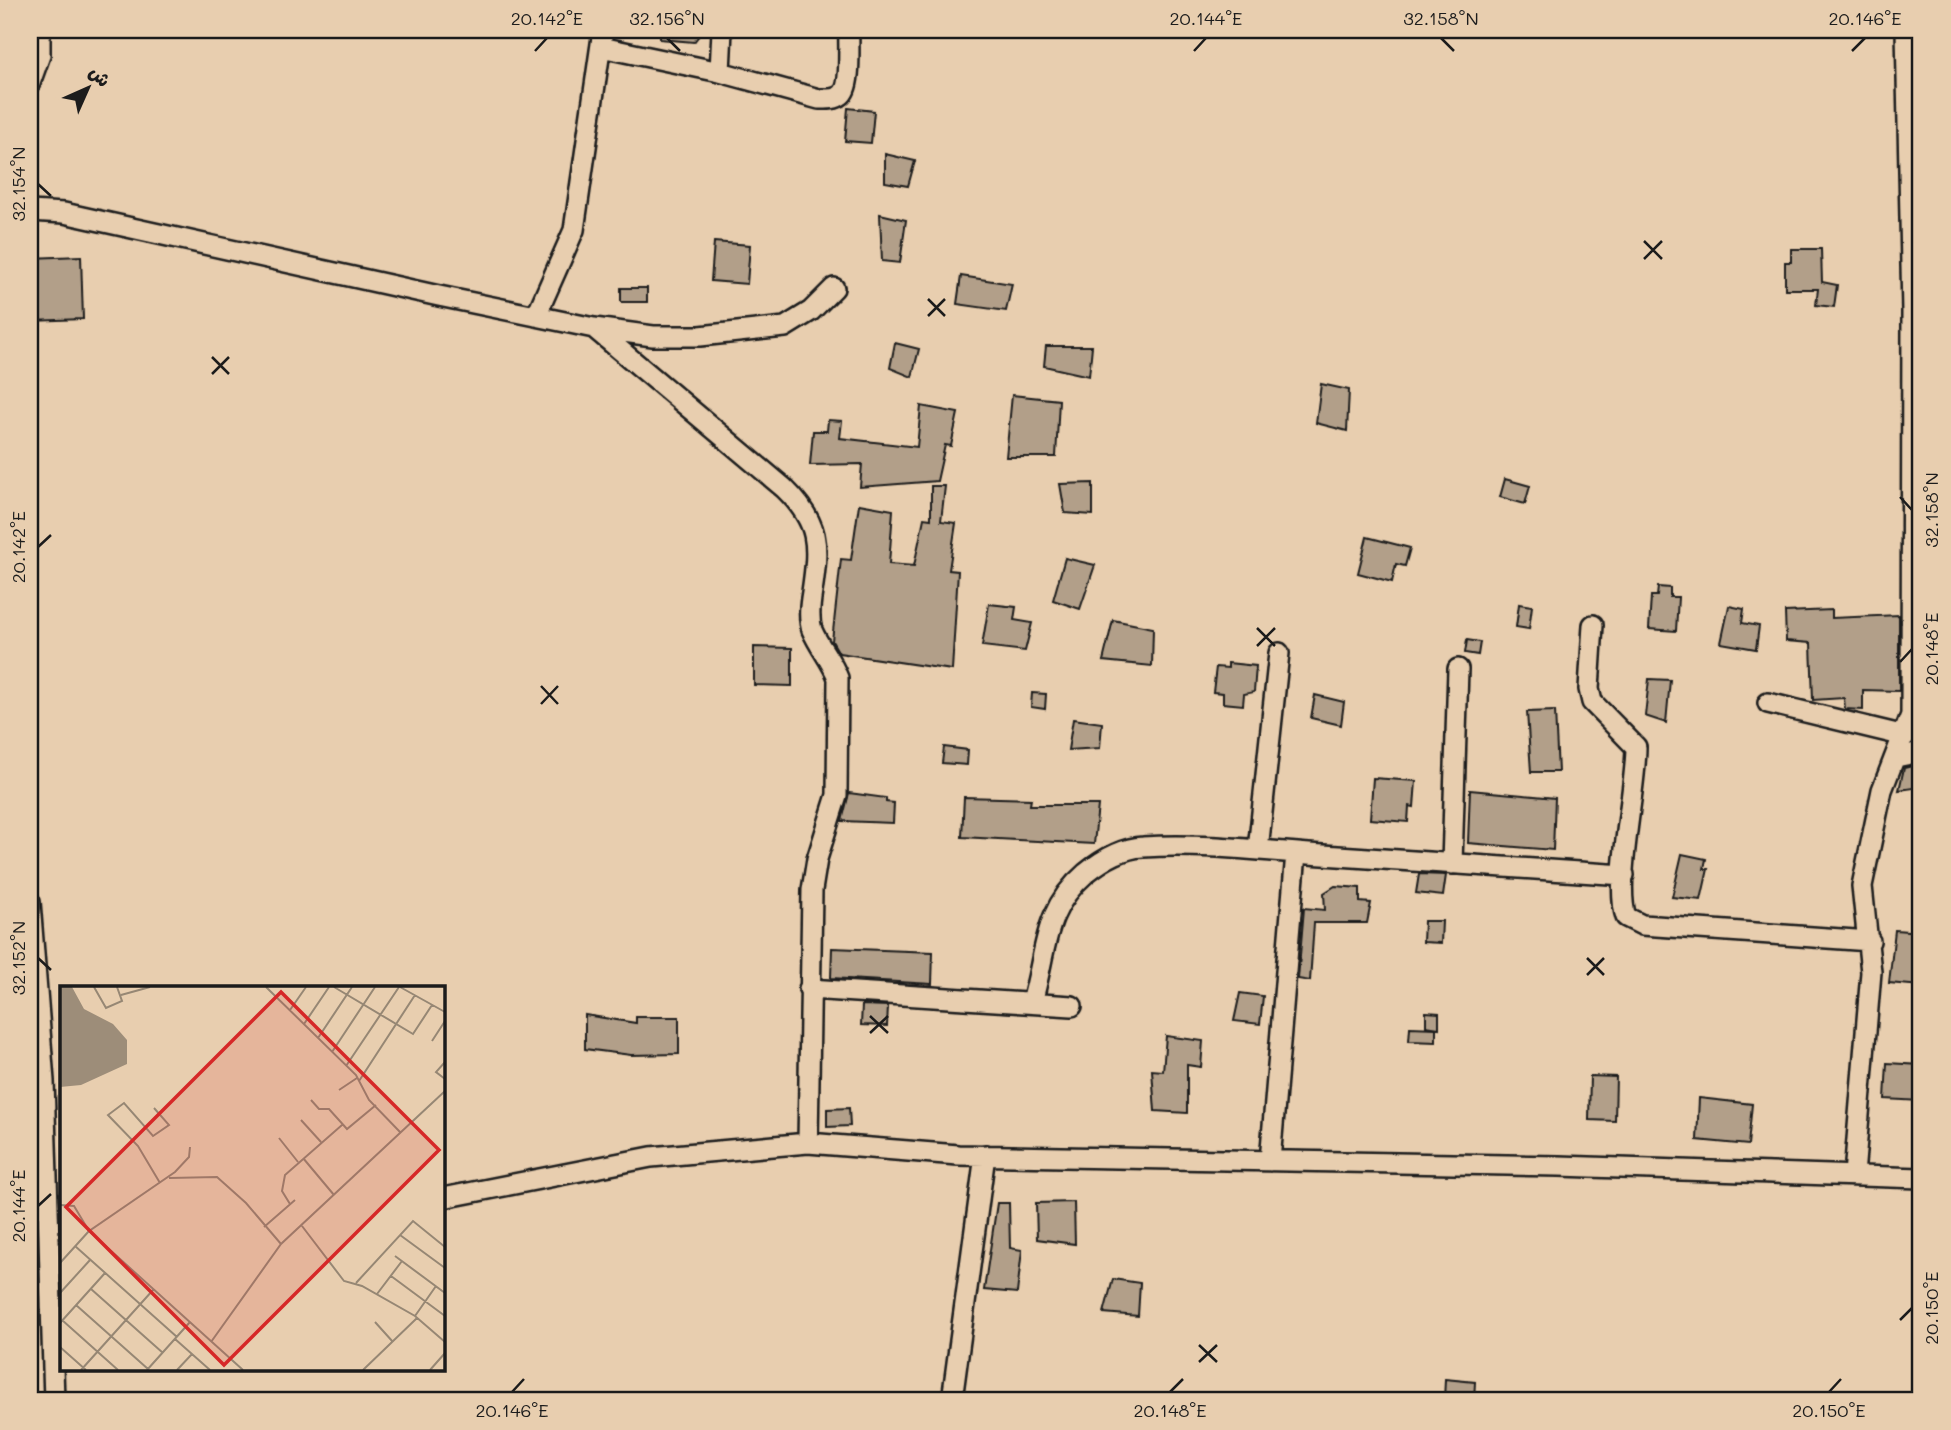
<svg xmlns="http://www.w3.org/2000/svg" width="1951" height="1430" font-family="Mali,'Playpen Sans Arabic',sans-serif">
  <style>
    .building { fill: #b29f89; stroke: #1c1c1c; stroke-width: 2 }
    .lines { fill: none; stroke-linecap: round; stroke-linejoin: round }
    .street-casing { stroke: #1c1c1c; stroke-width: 24 }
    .street { stroke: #e8ceaf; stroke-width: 19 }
    .ticks { fill: none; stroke: #1c1c1c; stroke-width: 2.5 }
    .inset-road { fill: none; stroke: #968774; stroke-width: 2 }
    .view { fill: #d62828; fill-opacity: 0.15; stroke: #d62828; stroke-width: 3.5 }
    .inset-edge { fill: none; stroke: #1c1c1c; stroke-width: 3.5 }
    .neatline { fill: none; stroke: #1c1c1c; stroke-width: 2.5 }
    .ticks-label { font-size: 18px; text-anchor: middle; fill: #1c1c1c }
  </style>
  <rect width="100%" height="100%" fill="#e8ceaf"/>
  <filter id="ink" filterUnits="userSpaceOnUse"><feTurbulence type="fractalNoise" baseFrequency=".0143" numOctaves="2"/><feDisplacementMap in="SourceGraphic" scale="14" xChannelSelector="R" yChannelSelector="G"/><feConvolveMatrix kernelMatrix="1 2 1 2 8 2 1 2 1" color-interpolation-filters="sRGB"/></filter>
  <g filter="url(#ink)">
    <!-- building -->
    <path class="building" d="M660,30h43l-9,12 -34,-3z
      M848,108l26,3 -3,32 -26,-2z
      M885,154l30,7 -7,25 -23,-4z
      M880,214l26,6 -6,43 -18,-2z
      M714,242l36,3 -3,39 -36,-3z
      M1791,249h30l1,33 15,3 -3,22 -18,-2 2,-16h-33v-27h6z
      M81,256l2,63 -52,2 -1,-63z
      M961,276l51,8 -6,27 -49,-7z
      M621,288h26v14h-26z
      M895,343l24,6 -7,28 -22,-9z
      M1046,346h46l-3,30 -45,-10z
      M1321,384l28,6 -2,41 -31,-8z
      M1012,395l47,5 -3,57h-50z
      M921,406l37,7 -7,33 -6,-1 -8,36 -77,6 2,-23 -52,1 3,-34h14l1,-11 14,1 -2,17 77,9z
      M1505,479l25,7 -5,18 -25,-7z
      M1093,483v32l-28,-2 -5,-29z
      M931,486h14l-4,35 15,2 -7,47 9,1 -6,99 -113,-17 -7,-12 9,-82 10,1 8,-56 34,6 -4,54 25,2 10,-48 7,1z
      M1367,537l43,11 -5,18 -9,-2 -4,18 -34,-9z
      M1065,558l30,7 -15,44 -27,-9z
      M1658,587l12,1v9h8l-2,34 -27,-2 2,-33h6z
      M989,604l27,3 -2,13 18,3 -7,28 -43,-5z
      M1519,604l13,2 -3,23 -13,-2z
      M1729,606l15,3 -2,14 17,3 -3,23 -35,-6z
      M1832,610v8l67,-3v76l-36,-1v20l-18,-1 -1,-11 -31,2 -2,-57 -25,-2 -1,-29z
      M1113,620l40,8 -1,38 -49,-5z
      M1467,640l13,2 -2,13 -13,-2z
      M754,647l38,1v38l-38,-1z
      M1228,663l28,3 -2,26 -10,2 -1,11 -20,-2v-10l-10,-1 3,-25 12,1z
      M1649,679l21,1 -4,43 -21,-7z
      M1032,693l14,1 -1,15 -14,-2z
      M1315,695l29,7 -3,23 -30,-7z
      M1555,711l3,61h-27l-4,-60z
      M1073,719l29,4 -2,25 -32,2z
      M944,747l24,3 -1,15 -25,-2z
      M1921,764v23l-22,3 5,-22z
      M1373,778l43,3 -2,26 -5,-1 -1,16 -38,-3z
      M1470,790l85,8 -2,52 -85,-7z
      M849,793l37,5v4l8,1 -1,20 -51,-2z
      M964,797l67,2 -1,6h68l-4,39 -132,-7z
      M1682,854l24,5 -2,10h4l-7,31 -29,-3z
      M1419,874l27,1 -3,21 -27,-3z
      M1335,886l25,2v14l11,1 -4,20h-53l-4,58 -12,-2 6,-71 21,2 -1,-17z
      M1424,921h18l-1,22 -18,-1z
      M1895,930l26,2v54l-32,-3z
      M832,948l101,4 -1,32 -101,-6z
      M1240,993l23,3 -3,28 -26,-3z
      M862,1005l26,1 -1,20 -26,-1z
      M1426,1012l13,1v15l-13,-2z
      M585,1015l51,8v-6h43v37l-48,1 -46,-6z
      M1410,1027l26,1v14l-27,-1z
      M1166,1036l37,5 -2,26 -14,-2v48l-32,-2 -3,-41 11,1z
      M1887,1063l34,2v36l-36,-2z
      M1590,1076l26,1 -1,44 -26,-1z
      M1699,1098l53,6 -4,41 -51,-5z
      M849,1108l1,18 -23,1v-18z
      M1074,1202l1,42 -38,-5 -1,-36z
      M997,1203h12l1,45 12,2 -5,43 -33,-3z
      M1113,1279l27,4 -2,33 -34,-3z
      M1445,1379l30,3 -1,18h-30z"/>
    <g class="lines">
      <defs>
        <path id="street" d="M722,30l-2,42 99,27c7,0 16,1 22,-4 11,-8 7,-51 8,-65
          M601,47l119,25
          M30,83l10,-28v-25
          M30,211l34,2 375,83 155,32 59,8h47l85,-9 26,-16 23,-23
          M536,316l38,-86 29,-200
          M594,328l190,160c36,35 35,56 28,104 -2,12 -4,26 0,38 7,17 20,31 26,48l-1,117 -20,64 -5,31 -4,253
          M1593,625l-4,64 3,13 44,45c0,43 -22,135 -10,170l16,8 228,16
          M1768,703l137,33
          M1896,757l25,-5
          M1258,850l21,-197
          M1452,864l6,-195
          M30,902l14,179 10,319
          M809,989l263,17
          M1032,1002c15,-51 10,-91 54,-129 16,-13 36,-25 57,-26 57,-4 122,4 180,8 100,7 201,13 301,20
          M1270,1161l26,-308
          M1854,1175l17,-203 -9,-86 20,-96 29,-75 1,-403 -6,-282
          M443,1198l208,-41 157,-14 150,12 601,11 362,12
          M952,1400l33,-245"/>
      </defs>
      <!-- street casing -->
      <use href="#street" class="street-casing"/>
      <!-- street -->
      <use href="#street" class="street"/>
    </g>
  </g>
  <!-- ticks -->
  <path class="ticks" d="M667,38l13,13M1441,38l13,13M535,51l12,-13M1194,51l12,-13M1852,51l13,-13M38,184l13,12M1644,241l18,18M1644,259l18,-18M928,299l17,17M928,316l17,-17M212,357l17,17M212,374l17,-17M1900,497l12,13M38,547l13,-12M1257,628l18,18M1257,646l18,-18M1900,662l12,-13M541,686l17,18M541,704l17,-18M38,958l13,12M1587,958l17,17M1587,975l17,-17M870,1016l18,17M870,1033l18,-17M38,1206l13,-12M1900,1320l12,-12M1199,1345l18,17M1199,1362l18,-17M512,1392l12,-13M1170,1392l13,-13M1829,1392l12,-13"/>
  <!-- overview -->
  <g transform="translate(60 986)">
    <rect width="385" height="385" fill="#e8ceaf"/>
    <path d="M0,1h12l12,22 29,15 14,16v24l-46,21 -21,2z" fill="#9d8d79"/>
    <path class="inset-road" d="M34,1l12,21 16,-7 -5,-14M206,1l90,88 13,25 31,32M274,1l79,47 19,-29M340,1l45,25M61,9l29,-8M230,24l16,-23M244,38l25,-37M258,52l34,-51M372,55l13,-20M272,66l43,-65M385,76l-9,10 9,7M286,80l53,-79M299,95l56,-86M279,104l18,-12M251,114l8,9h10l18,20 29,-24M94,122l15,17 -16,11 -29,-33 -16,12 30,31 22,37M241,134l20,22M219,152l19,24M243,172l31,37M109,192l48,-1 29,26 35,41M230,218l-8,-13 3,-16 57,-50M0,219l14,1 15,25 86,-59 14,-15 1,-10M242,240l42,55 18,5 53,30 30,26M204,241l31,-27M340,249l45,33M15,260l102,91M335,270l50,37M0,277l29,-32 154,139M331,290l54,40M296,297l57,-62 32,26M31,303l72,64M0,307l30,-33M317,308l25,-33M16,319l72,64M355,330l21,-30M2,334l56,50M315,336l18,20M0,337l45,-50M115,353l35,31M151,356l70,-98 164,-153M0,361l26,23M21,384l72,-80M87,384l43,-48M117,384l15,-16M303,384l54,-52M370,384l15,-17"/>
    <path class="view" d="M221,6l158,158 -215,215 -158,-158z"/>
    <rect width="385" height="385" class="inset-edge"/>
  </g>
  <!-- margin -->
  <rect width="1951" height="1430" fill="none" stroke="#e8ceaf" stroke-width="77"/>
  <!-- north arrow -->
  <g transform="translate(88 88) rotate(45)" stroke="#e8ceaf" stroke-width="5" paint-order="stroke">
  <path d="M0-5L12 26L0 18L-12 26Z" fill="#1c1c1c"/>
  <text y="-10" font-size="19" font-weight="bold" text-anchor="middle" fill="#1c1c1c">ش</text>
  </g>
  <rect x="38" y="38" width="1874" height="1354" class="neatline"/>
  <g class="ticks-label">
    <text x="547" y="25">20.142°E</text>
    <text x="667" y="25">32.156°N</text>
    <text x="1206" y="25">20.144°E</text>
    <text x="1441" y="25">32.158°N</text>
    <text x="1865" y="25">20.146°E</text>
    <text transform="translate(19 184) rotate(-90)" y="6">32.154°N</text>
    <text transform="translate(1932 510) rotate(-90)" y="6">32.158°N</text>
    <text transform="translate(19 547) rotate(-90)" y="6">20.142°E</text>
    <text transform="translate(1932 649) rotate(-90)" y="6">20.148°E</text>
    <text transform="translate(19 958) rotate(-90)" y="6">32.152°N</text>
    <text transform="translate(19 1206) rotate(-90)" y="6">20.144°E</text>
    <text transform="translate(1932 1308) rotate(-90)" y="6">20.150°E</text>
    <text x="512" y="1417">20.146°E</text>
    <text x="1170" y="1417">20.148°E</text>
    <text x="1829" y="1417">20.150°E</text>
  </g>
</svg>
